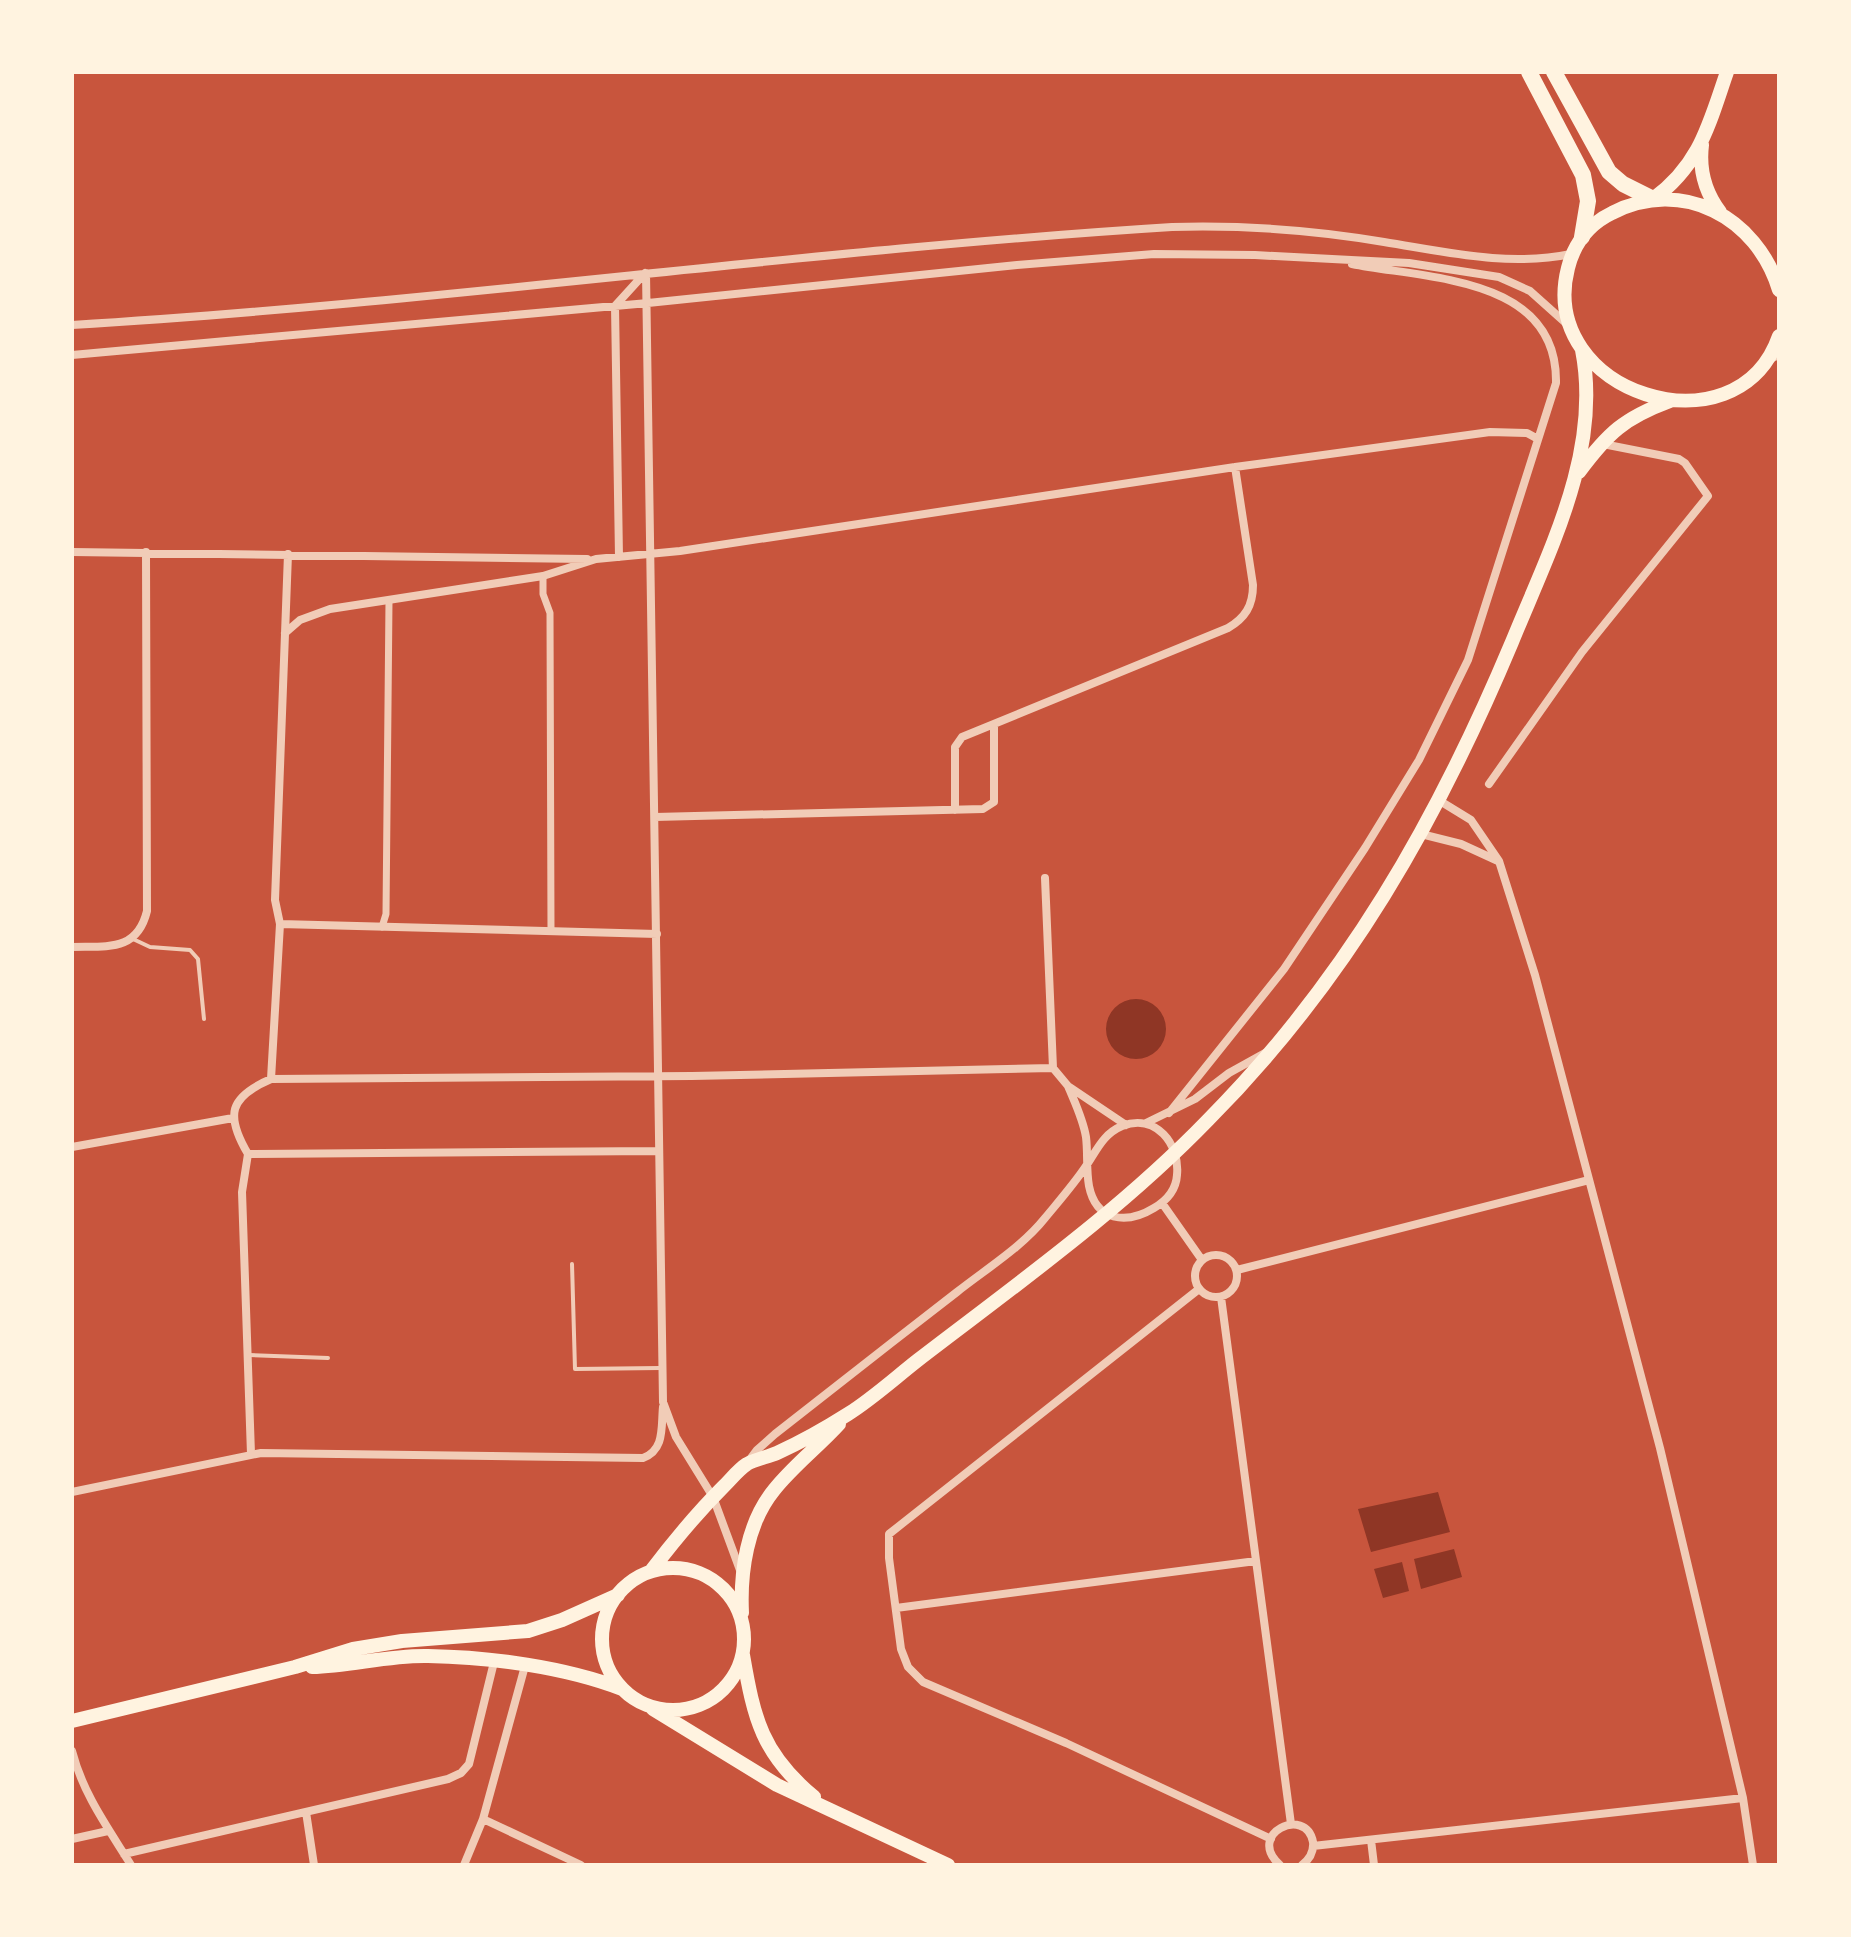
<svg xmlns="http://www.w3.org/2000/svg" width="1851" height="1937" font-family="'Fira Sans Condensed',sans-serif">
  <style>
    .water { fill: #8f3625 }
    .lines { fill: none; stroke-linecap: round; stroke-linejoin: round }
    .service { stroke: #f1ccb7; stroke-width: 4 }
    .pedestrian { stroke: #f1ccb7; stroke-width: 7 }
    .minor { stroke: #f1ccb7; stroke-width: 8 }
    .primary { stroke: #fff3e0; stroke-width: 14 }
    .motorway { stroke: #fff3e0; stroke-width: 16 }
  </style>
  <rect width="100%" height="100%" fill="#c8553d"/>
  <!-- water -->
  <path class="water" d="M1106 1029a30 30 0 1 1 60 0a30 30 0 1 1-60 0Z
    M1438,1492l12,40 -79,20 -13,-43z
    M1454,1549l8,28 -41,12 -7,-30z
    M1402,1562l7,29 -26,7 -9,-29z"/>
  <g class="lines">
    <!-- service -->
    <path class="service" d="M133,939l17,8 40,3 8,9 6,60
      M572,1264l3,105 85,-1
      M249,1355l79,3"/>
    <!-- pedestrian -->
    <path class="pedestrian" d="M543,576v18l7,19 1,318
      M382,927l4,-13 3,-313"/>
    <!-- minor -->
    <path class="minor" d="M646,273l17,1129 13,35 37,60 27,73
      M72,325c367,-22 732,-75 1100,-98 70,-2 142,3 212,15 63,10 124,25 187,12
      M72,355l576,-52 369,-38 137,-11 101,1 154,8 90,14 31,14 38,34
      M1767,360l12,-5
      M72,552l515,7
      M619,557l-4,-251 30,-33
      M285,633l15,-13 30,-11 213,-33 53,-17 84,-8 555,-84 255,-35 37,1 11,6
      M1489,784l93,-132 126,-156 -23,-33 -6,-4 -76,-15
      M1440,801l31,19 28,41 36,114 125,473 83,350 10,67
      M955,810v-63l7,-10 266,-109c17,-10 25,-22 25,-43l-18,-118
      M655,817l328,-8 11,-7v-76
      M1421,834l40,10 37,17
      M1045,878l8,190 15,18 58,39
      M280,924l377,10
      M72,947c35,-1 65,5 75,-36l-1,-359
      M271,1079l9,-155 -5,-24 13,-346
      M1169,1113l115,-144 81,-121 54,-88 49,-100 88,-277c2,-107 -129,-104 -204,-119
      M1146,1123l49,-24 34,-26 36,-20
      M72,1147l161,-29
      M248,1154c-23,-39 -19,-57 23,-75l421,-3 361,-8
      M248,1154l411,-3
      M248,1154l-6,38 9,262
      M1162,1203l40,57
      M1195 1276a21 21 0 1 1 42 0a21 21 0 1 1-42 0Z
      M1237,1270l352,-90
      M1199,1289l-310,245v24l12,91 7,18 15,15 143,61 205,96
      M1221,1297l70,527
      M748,1462l9,-12 18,-16c61,-48 121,-95 182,-142 29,-23 65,-45 88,-74 14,-17 29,-34 41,-52 11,-16 17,-32 36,-40 34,-13 58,18 55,49 -1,16 -11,26 -23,33 -28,17 -58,13 -65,-22 -3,-16 -1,-33 -3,-49 -3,-18 -11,-34 -18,-51
      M72,1492l189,-39 382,5c22,-8 18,-31 20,-51
      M896,1608l360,-47
      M72,1751c11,43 36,77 59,114
      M306,1812l8,53
      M483,1819l98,46
      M72,1839l36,-8
      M1371,1840l3,25
      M1313,1846l430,-48
      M124,1854l324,-75 13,-6 8,-9 25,-102
      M464,1865l19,-46 42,-153
      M1280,1865c-35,-31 26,-60 33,-23 1,10 -3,17 -11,23"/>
    <!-- primary -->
    <path class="primary" d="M1702,145c-3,24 3,47 18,67
      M1653,199c47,-34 56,-75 74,-127
      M1779,290c-22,-73 -97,-113 -167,-77 -23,11 -38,31 -44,55 -32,125 169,189 211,68
      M1579,472c29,-39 45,-54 91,-71
      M602 1639a71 71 0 1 1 142 0a71 71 0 1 1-142 0Z
      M651,1571c22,-29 47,-59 73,-85 7,-7 15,-17 23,-22 9,-5 21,-7 30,-11 24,-11 49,-25 71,-39 24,-15 47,-36 70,-54 99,-76 203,-150 290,-240 138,-139 229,-299 304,-478 37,-91 90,-191 70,-292
      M742,1613c-2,-41 5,-90 32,-123 19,-24 44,-43 65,-66
      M743,1655c11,64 19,99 71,142
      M312,1667c39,-1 77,-12 116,-11 62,1 137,11 194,33
      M653,1709l124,76 171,80
      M72,1721l223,-54 58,-18 49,-8 126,-10 34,-11 56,-25"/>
    <!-- motorway -->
    <path class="motorway" d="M1529,72l54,103 5,26 -6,36
      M1554,72l55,100 14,12 30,15"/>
  </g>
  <!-- border -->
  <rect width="1851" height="1937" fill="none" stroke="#fff3e0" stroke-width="148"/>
</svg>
